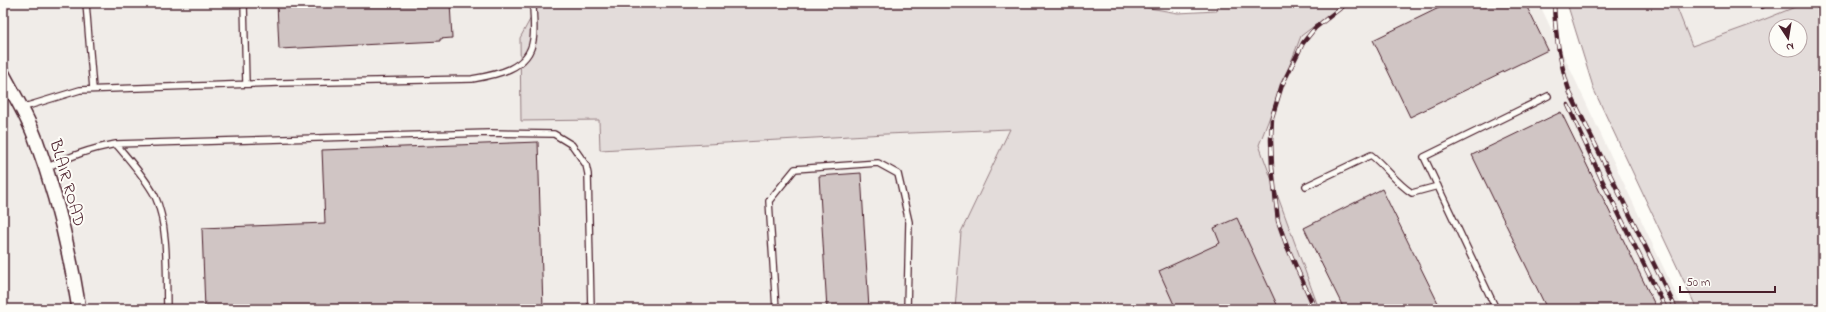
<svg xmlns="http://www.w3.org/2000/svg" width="1826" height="312" font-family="'Indie Flower',sans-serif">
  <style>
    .built { fill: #f0ece8 }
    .green { fill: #e3dcda; stroke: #967e82; fill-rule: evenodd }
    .building { fill: #d0c5c4; stroke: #4a1f2b }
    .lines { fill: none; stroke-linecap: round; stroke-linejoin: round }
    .service-casing { stroke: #4a1f2b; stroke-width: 8 }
    .tertiary-casing { stroke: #4a1f2b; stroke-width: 16 }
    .service { stroke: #fdfcf7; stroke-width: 5.5 }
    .tertiary { stroke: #fdfcf7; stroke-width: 13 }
    .rail-casing { stroke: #4a1f2b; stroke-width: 4.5 }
    .rail { stroke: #fdfcf7; stroke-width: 3; stroke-dasharray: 9; stroke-linecap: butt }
    .labels { text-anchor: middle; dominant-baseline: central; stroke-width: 4; stroke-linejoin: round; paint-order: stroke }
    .street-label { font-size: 17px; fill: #4a1f2b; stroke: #fdfcf7 }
  </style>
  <rect width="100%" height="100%" fill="#fdfcf7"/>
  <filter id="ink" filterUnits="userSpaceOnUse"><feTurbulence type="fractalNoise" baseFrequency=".025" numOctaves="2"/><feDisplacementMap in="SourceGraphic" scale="8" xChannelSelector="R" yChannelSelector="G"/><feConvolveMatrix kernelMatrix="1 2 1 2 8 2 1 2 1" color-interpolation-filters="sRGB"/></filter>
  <g filter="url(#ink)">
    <!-- built -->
    <path class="built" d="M3,3h536l-19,35 79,82 1,30 286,-16 125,-5 -50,103 -6,77h-952z
      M1344,3h195l144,306h-364l-60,-164 42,-109z
      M1675,3h130l-52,21 -61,22z"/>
    <!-- green -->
    <path class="green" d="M539,3h582l57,10 39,-2 2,-8h125l-43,33 -42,109 60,164h-364l6,-77 49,-103 -124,5 -286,16 -1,-30 -78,1 -1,-83z
      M1567,3h108l17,43 61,-22 52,-21h18v306h-126l-103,-219zM1776,26h24v24h-24z"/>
    <!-- building -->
    <path class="building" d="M277,3h173l2,35 -12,1v2l-161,8z
      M1449,3h76l23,47 -138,67 -37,-77z
      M1561,112l96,197h-110l-75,-154z
      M538,142l5,167h-338l-3,-81 123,-5 -3,-73z
      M861,173l8,136h-42l-8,-133z
      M1382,189l59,120h-97l-40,-81z
      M1237,218l42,91h-103l-17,-38 61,-28 -6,-15z"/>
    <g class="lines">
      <defs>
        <path id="service" d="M86,3l7,86
          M244,3l2,81
          M1760,3l1,2 3,-2
          M21,108l59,-18 199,-7 193,-4c24,-4 57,-10 61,-39 2,-11 0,-25 0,-37
          M116,144l374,-11 64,1 18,11 14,20 2,9 3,135
          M46,168c25,-12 43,-19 70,-24 14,17 29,33 39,52 14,30 11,80 12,113
          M1306,186l65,-31c15,12 25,28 41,38l26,-7
          M776,309l-7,-108 26,-32 83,-6 20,11 11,48 -2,87
          M1496,309l-72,-152 124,-61"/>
        <path id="tertiary" d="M3,74c11,21 25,43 33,66 20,54 34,112 43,169"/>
      </defs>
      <!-- service casing -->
      <use href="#service" class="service-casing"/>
      <!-- tertiary casing -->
      <use href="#tertiary" class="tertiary-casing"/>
      <!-- service -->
      <use href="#service" class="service"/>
      <!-- tertiary -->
      <use href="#tertiary" class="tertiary"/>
      <defs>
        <path id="rail" d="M1228,3h14
          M1554,3c1,31 6,61 16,90l106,216
          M1568,105l34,75 64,129
          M1315,309l-29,-65 -8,-23 -6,-54 -1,-27 1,-23 10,-32 21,-42 12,-15 32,-25"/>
      </defs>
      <!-- rail casing -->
      <use href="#rail" class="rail-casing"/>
      <!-- rail -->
      <use href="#rail" class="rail"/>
    </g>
  </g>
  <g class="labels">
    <!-- street labels -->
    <g class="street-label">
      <text transform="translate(67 183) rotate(74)">BLAIR ROAD</text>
    </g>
  </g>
  <!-- margin -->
  <rect width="1826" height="312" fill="none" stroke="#fdfcf7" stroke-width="16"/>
  <rect x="8" y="8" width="1810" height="296" fill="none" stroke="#4a1f2b" stroke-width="1.5" filter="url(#ink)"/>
  <!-- north arrow -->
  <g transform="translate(1788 38) rotate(168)"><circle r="19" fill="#fdfcf7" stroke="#b5a4a5"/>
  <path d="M0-3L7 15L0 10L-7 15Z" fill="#4a1f2b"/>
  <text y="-6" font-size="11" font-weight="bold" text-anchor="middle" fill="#4a1f2b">N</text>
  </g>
  <!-- scale -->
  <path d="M1680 286v6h95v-6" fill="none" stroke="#4a1f2b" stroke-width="2"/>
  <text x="1686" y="286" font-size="12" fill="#4a1f2b" stroke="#fdfcf7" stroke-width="3" paint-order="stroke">50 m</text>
</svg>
